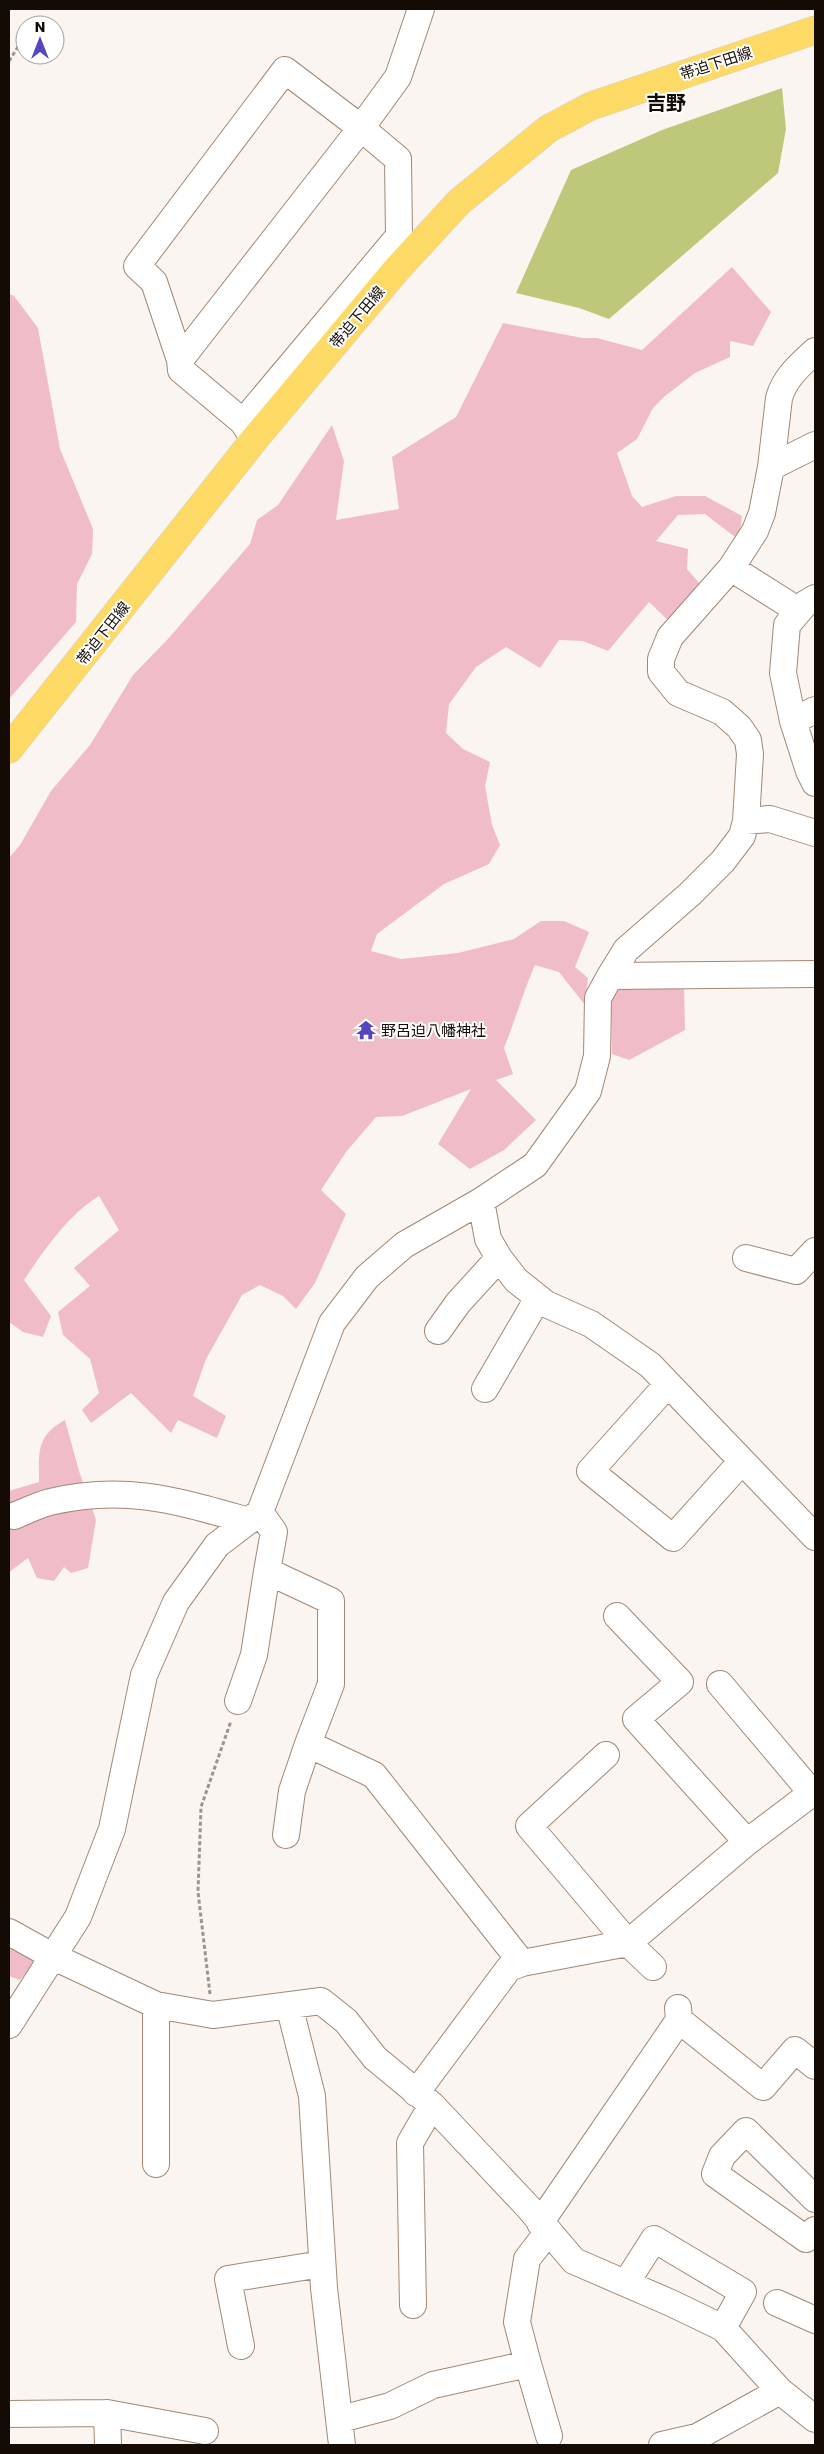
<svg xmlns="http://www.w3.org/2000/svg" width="824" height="2454" font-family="Poppins,'Noto Sans JP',sans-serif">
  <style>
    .green { fill: #efbcc7 }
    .water { fill: #bfc77b }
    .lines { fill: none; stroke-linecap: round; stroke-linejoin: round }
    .minor-casing { stroke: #a28773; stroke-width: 28 }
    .major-casing { stroke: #d5d3d2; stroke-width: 29 }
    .path { stroke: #9b948f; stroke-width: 3; stroke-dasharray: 4 2.5; stroke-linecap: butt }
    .minor { stroke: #fff; stroke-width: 26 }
    .major { stroke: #fdd966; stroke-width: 28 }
    .labels { text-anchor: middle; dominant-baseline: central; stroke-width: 4; stroke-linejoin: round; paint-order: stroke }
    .street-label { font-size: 15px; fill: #140b04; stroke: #fff }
    .poi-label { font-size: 15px; fill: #140b04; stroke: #fff; text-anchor: start }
    .district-label { font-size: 20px; font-weight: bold; fill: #140b04; stroke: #fff }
  </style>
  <rect width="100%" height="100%" fill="#fbf5f1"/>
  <!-- green -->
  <path class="green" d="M732,267l39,45 -18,34 -23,-5v16l-35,16 -30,23 -12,12 -16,31 -20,14 15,43 10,11 34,-11h29l37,20 -3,24 -34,-26 -27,1 -22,26 32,8 -1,20 13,15 -29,39 -22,-21 -41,49 -25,-10 -24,-1 -19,28 -34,-21 -30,20 -27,37 -3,29 17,16 27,13 -5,24 7,39 8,20 -11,19 -45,20 -67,50 -6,17 30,8 57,-6 56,-14 27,-18h23l25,11 -14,35 13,11 -3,27 -26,-33 -24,-7c-12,27 -20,56 -31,83l9,26 -17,6 40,40 -32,30 -34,19 -32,-25 33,-55 -69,27 -26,1 -30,35 -25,38 25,24 -31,69 -19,26 -13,-13 -23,-11 -18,10 -36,64 -13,37 33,20 -9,22 -39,-18 -7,13 -40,-40 -40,30 -9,-13 17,-17 -9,-34 -27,-24 -5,-23 32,-26 -16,-18 45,-38 -20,-34c-32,20 -54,53 -75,84l27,36 -8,21 -20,-5 -14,-10v-464l11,-13 31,-54 39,-46 43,-70 34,-35 83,-96 7,-24 21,-15 54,-80 12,36 -8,59 63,-11 -7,-52 64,-40 47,-94 80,15h14l45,12z
    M9,294l5,2 24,32 22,121 33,80 -1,25 -15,30 -1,38 -67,77z
    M684,984l1,46 -56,30 -17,-6 -1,-61 5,-7z
    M65,1420l14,51 17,49 -8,48 -17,5 -7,-6 -10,14 -17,-3 -9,-20 -19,14v-81l30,-9c0,-30 -3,-46 26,-62z
    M9,1942l28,16 -17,22 -11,-4z"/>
  <!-- water -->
  <path class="water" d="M782,88l4,41 -8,44 -169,146 -30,-11 -63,-15 55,-123 91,-40z"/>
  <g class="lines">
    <defs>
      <path id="minor" d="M180,360l181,-232 37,-51 23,-68
        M243,422l156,-186 -1,-77 -37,-31 -76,-58 -148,196 17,16 26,78 1,10 62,52 11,18
        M771,467l44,-22
        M731,568l68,43
        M815,598l-10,6 -18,21 -4,48 10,48 16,50 6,12
        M793,721l22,-11
        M746,821l24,-2 45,14
        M610,976l205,-2
        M481,1201l7,38 11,19 17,22 30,24 45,20 59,41 165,172
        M746,1258l50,13 19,-20
        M438,1331l20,-28 41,-45
        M668,1384l-78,87 83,67 69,-77
        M485,1389l53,-91
        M260,1512l14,20 -7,39 64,30v83l-23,60 66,31 148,188
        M14,1516c12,-5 24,-11 36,-14 75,-18 128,-1 199,19
        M617,1616l63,66 -44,37 111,123
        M720,1684l92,109
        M238,1701l16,-46 13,-84
        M606,1755l-77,71 99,117 25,24
        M286,1835l6,-44 16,-47
        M9,1932l45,25 102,48 57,10 108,-14 25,20 29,37 57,47 97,103 45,53 97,42 52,25 57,63 35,28
        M156,2005v159
        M289,2005l23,91 12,192 18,157
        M678,2008l1,12 84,67 32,-37 20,16
        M9,2025l69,-108 34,-88 32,-154 32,-73 41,-57 43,-33 72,-189 35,-46 37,-32 77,-44 54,-36 53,-74 9,-35 1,-58 12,-22 16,-26 64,-56 33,-33 19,-25 4,-15 4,-67 -2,-14 -9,-13 -17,-15 -44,-19 -17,-21v-13l9,-22 61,-69 24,-37 7,-18 9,-46 8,-69c6,-21 21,-33 36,-47
        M416,2093l93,-125 13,-5 106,-20 119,-101 65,-49 3,2
        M815,2199l-69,-68 -24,25 -7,18 91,65 9,-9
        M540,2223l139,-203
        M626,2283l28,-44 89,53 -20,36
        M777,2303l38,17
        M413,2305l-3,-162 22,-38
        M241,2346l-13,-67 94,-15
        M528,2364l21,72
        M107,2413l1,32
        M9,2414l98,-1 98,18
        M341,2419l49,-13 43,-21 95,-21 -11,-42 10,-63 21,-27
        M662,2445l35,-8 83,-46"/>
      <path id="major" d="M9,749l245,-309 144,-172 61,-66 89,-73 43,-23 224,-76"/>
    </defs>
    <!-- minor casing -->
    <use href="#minor" class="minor-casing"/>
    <!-- major casing -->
    <use href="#major" class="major-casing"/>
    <!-- path -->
    <path class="path" d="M33,25l2,-3
      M9,61l16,-25
      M210,1994l-12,-102 3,-85 30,-86"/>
    <!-- minor -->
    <use href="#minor" class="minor"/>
    <!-- major -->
    <use href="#major" class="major"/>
  </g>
  <!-- icons -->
  <defs>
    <symbol id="temple-bare" viewBox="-9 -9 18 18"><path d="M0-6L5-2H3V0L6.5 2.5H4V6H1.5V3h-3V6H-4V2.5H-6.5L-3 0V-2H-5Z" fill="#5447be" stroke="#fff" stroke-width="2.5" paint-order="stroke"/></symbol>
  </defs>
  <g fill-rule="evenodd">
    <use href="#temple-bare" x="352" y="1016" width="28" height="28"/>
  </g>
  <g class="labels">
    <!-- street labels -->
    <g class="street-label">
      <text transform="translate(716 63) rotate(-18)">帯迫下田線</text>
      <text transform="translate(357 317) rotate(-50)">帯迫下田線</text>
      <text transform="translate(103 633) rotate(-52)">帯迫下田線</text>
    </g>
    <!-- poi labels -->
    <g class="poi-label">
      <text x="381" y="1030">野呂迫八幡神社</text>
    </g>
    <!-- district labels -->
    <g class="district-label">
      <text x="666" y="103">吉野</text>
    </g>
  </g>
  <!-- border -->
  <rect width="824" height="2454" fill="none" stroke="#140b04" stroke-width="20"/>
  <!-- north arrow -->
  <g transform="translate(40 40)"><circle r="24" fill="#ffffff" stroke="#a19d9b"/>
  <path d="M0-4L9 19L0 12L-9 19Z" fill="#5447be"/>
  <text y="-8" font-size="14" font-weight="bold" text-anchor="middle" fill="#140b04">N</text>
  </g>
</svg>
